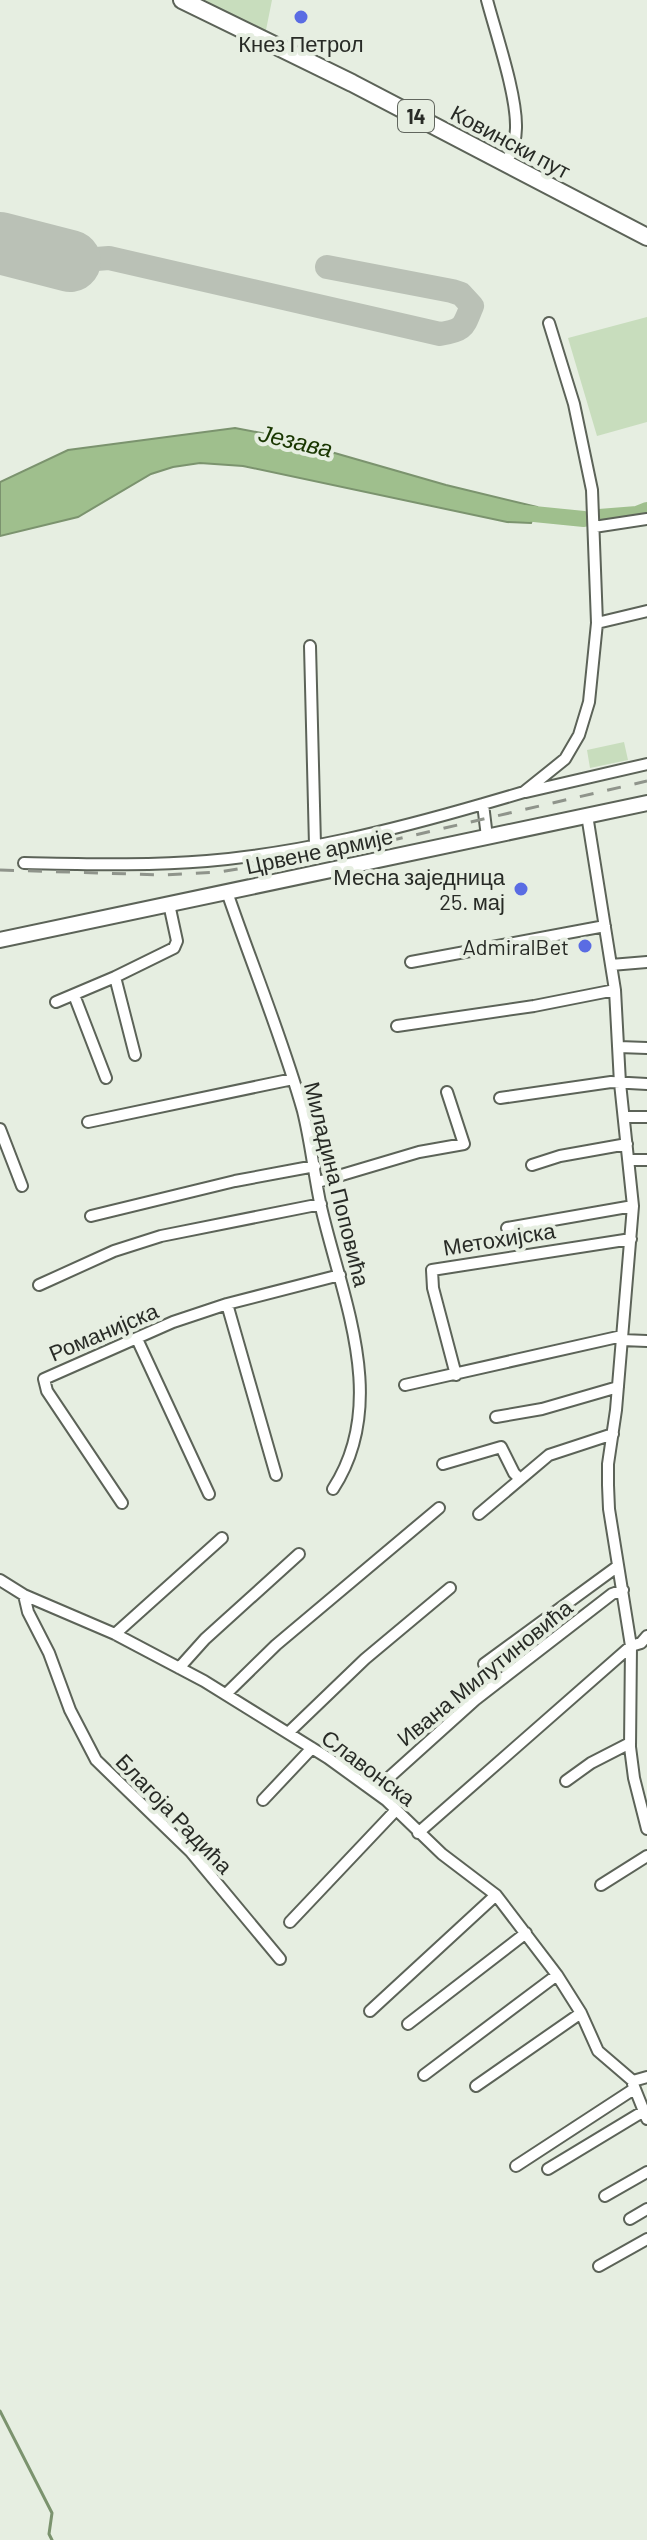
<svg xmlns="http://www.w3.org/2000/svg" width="647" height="2540" font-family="Barlow,sans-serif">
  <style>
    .grass { fill: #c8ddbd }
    .water { fill: #9fbf8d; stroke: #7b936e; stroke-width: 2 }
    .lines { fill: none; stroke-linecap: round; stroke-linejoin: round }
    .stream { stroke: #7b936e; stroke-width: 3 }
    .river { stroke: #9fbf8d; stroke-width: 16 }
    .taxiway { stroke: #bac1b6; stroke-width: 24 }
    .runway { stroke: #bac1b6; stroke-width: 62 }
    .street-casing { stroke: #5c6358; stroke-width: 14 }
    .secondary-casing { stroke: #5c6358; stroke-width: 18 }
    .primary-casing { stroke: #5c6358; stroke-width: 20 }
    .street { stroke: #fff; stroke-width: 10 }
    .secondary { stroke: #fff; stroke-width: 14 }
    .primary { stroke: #fff; stroke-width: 16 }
    .rail { stroke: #8f948b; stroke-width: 3; stroke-dasharray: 14 14; stroke-linecap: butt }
    .poi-dot { fill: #5a6ce3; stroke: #e6eee1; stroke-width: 3 }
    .labels { text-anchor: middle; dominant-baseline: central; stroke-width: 8; stroke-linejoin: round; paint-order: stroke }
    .shield { fill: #e6eee1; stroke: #61665e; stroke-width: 2 }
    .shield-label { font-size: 20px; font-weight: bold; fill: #282b26 }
    .poi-label { font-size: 22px; fill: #282b26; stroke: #e6eee1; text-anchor: end }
    .street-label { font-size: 22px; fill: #282b26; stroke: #e6eee1 }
    .water-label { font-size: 24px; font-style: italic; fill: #193601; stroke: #e6eee1 }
  </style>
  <rect width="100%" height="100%" fill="#e6eee1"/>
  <!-- grass -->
  <path class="grass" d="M202,0h70l-7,35z
    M647,317v105l-50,14 -29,-98z
    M624,742l4,18 -38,8 -3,-18z"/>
  <!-- water -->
  <path class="water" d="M235,428l37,7 174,50 91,22 -6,16 -24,-1 -264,-56 -43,-3 -27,4 -22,7 -73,43 -78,19v-54l68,-32z"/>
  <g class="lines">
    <!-- stream -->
    <path class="stream" d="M0,2411l52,102 -3,21 3,6"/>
    <!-- river -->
    <path class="river" d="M514,512l70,7
      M599,517l38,-3 10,-4"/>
    <!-- taxiway -->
    <path class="taxiway" d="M70,261l39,-3 331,76c25,-4 23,-7 32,-28l-11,-12 -9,-3 -125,-24"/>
    <!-- runway -->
    <path class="runway" d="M0,243l70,18"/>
    <defs>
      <path id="street" d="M487,0c9,34 30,95 29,128 0,12 -4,24 -10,35
        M594,527l53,-8
        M597,623l50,-12
        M310,646l5,199
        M526,792l121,-28
        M587,815l28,175 5,93 13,123 -17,204 -8,54v21l1,24 22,137 -1,101 4,31 13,51
        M487,837l-4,-33 41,-12 41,-33 14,-24 10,-33 8,-79 -5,-133 -18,-86 -25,-81
        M24,863c60,1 123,3 183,-2 94,-8 186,-31 276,-57
        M227,892c25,73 55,145 76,219 8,32 11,64 18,96 21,91 69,195 12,282
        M411,962l194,-36
        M611,965l36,-3
        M115,977l20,78
        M74,995l32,83
        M56,1002l59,-25 59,-29 3,-7 -8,-37
        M397,1026l137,-20 81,-16
        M619,1047l28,1
        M500,1098l111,-16 36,2
        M624,1117h23
        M88,1122l205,-43
        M0,1129l22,57
        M629,1160h18
        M532,1165l28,-9 67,-12
        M318,1182l101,-30 45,-8 -17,-52
        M91,1216l144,-35 80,-15
        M507,1228l126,-22
        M39,1285l75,-34 47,-15 160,-32
        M227,1304l49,171
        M137,1339l72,155
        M622,1340l25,1
        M456,1375l-23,-87 -1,-18 199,-31
        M405,1385l217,-49
        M496,1417l46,-8 76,-22
        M443,1464l58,-17 13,26 5,5
        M122,1503l-75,-112 -3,-12 129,-57 54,-18 113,-29
        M479,1514l70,-59 64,-21
        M0,1580l24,15 91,39 89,47 124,77 58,42 56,54 54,41 61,80 24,38 17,38 35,30 14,-4
        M24,1595l4,17 21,41 21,57 26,50 95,92 89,107
        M115,1634l107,-96
        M484,1664l134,-98
        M179,1668l26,-29 94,-85
        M226,1694l50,-49 163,-137
        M288,1733l77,-74 85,-71
        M566,1781l25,-18 39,-20
        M374,1791l101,-91 137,-106 11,-4
        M263,1800l49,-52
        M418,1833l213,-187 10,-3 6,-7
        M601,1885l46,-29
        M290,1922l106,-112
        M370,2011l126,-116
        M408,2024l118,-91
        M424,2075l133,-100
        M633,2084l14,35
        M476,2086l105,-73
        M516,2166l118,-77
        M548,2169l96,-58
        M605,2196l42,-24
        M630,2219l17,-10
        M599,2266l48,-27"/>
      <path id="secondary" d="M0,940l647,-137"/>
      <path id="primary" d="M182,0l170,83 295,154"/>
    </defs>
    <!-- street casing -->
    <use href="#street" class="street-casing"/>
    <!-- secondary casing -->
    <use href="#secondary" class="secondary-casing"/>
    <!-- primary casing -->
    <use href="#primary" class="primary-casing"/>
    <!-- street -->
    <use href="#street" class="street"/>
    <!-- secondary -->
    <use href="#secondary" class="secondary"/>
    <!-- primary -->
    <use href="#primary" class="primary"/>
    <!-- rail -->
    <path class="rail" d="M0,870l165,5 54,-3 127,-21 301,-70"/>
  </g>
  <!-- markers -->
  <g class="poi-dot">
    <circle cx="301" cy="17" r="8"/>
    <circle cx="521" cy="889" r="8"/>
    <circle cx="585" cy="946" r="8"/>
  </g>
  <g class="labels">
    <!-- shield labels -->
    <rect class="shield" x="398" y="100" width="36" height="32" rx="6"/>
    <g class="shield-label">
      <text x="416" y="116">14</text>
    </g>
    <!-- poi labels -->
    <g class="poi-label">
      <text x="301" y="43" text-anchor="middle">Кнез Петрол</text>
      <text x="505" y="876">Месна заједница<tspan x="505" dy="25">25. мај</tspan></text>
      <text x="569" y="946">AdmiralBet</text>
    </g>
    <!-- street labels -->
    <g class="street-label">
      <text transform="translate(511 141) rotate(28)">Ковински пут</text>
      <text transform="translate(319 850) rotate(-12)">Црвене армије</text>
      <text transform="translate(338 1184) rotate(76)">Миладина Поповића</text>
      <text transform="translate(499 1238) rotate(-9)">Метохијска</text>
      <text transform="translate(103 1331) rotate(-23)">Романијска</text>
      <text transform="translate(484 1672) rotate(-39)">Ивана Милутиновића</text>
      <text transform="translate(369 1767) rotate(37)">Славонска</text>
      <text transform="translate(175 1813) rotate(46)">Благоја Радића</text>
    </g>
    <!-- water labels -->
    <g class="water-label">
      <text transform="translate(296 440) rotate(13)">Језава</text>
    </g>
  </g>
</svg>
